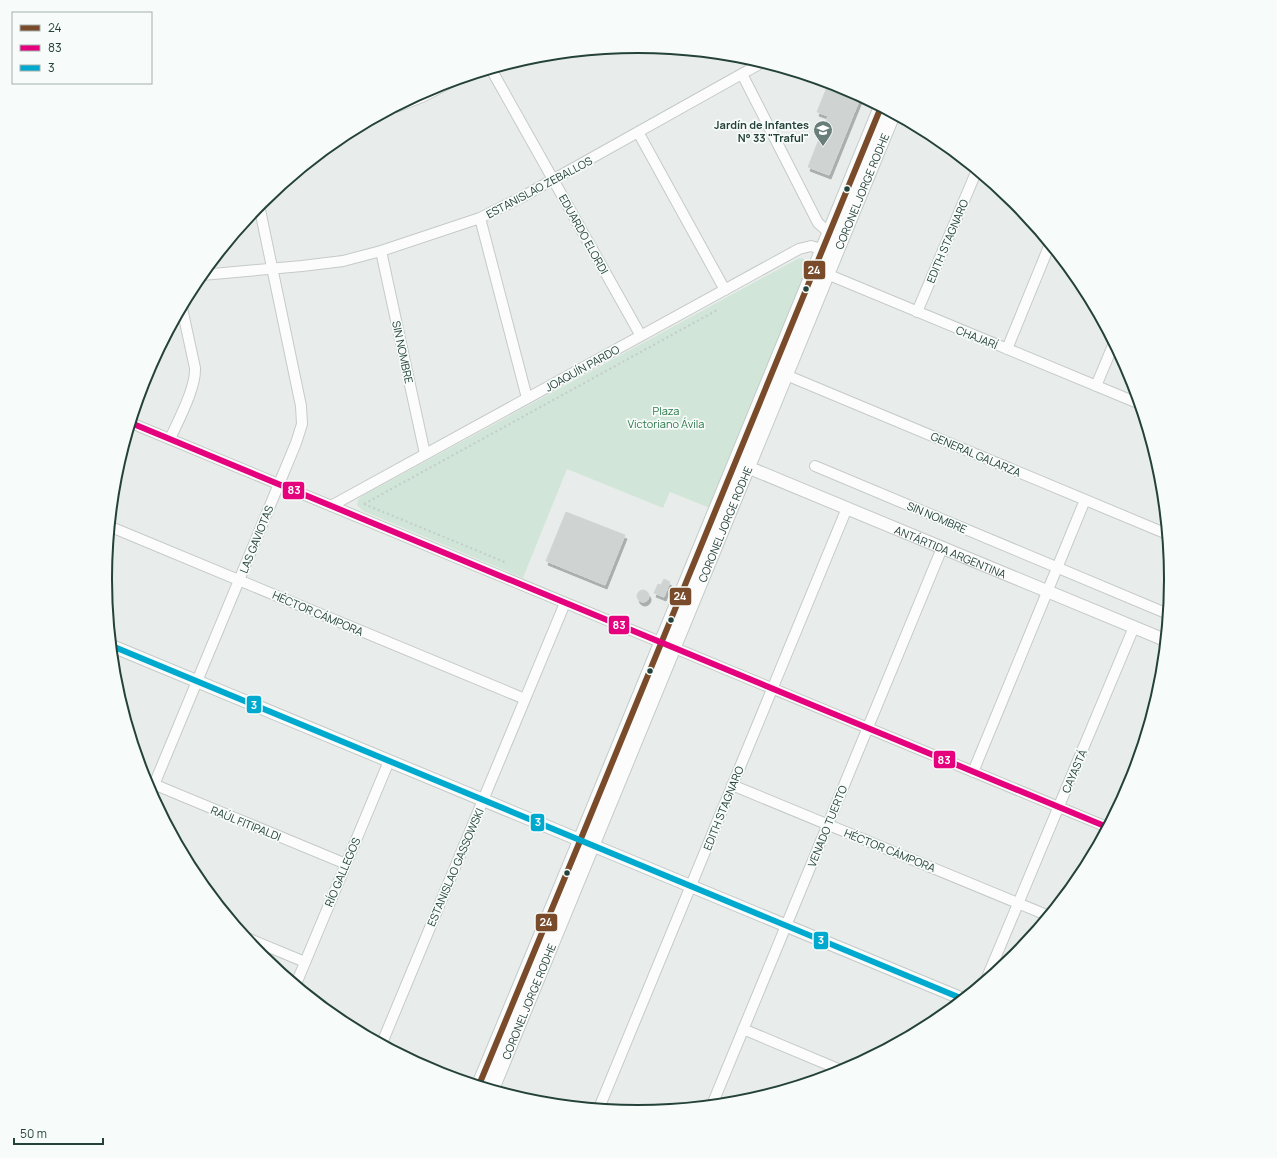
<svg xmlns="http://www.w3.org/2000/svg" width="1277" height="1158" font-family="Manrope,sans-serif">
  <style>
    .green { fill: #d1e6d8 }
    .building { fill: #cfd4d2; stroke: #d1d6d4; filter: url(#shadow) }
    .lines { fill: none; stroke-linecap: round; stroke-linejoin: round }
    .minor-casing { stroke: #c5cac8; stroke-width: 12 }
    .tertiary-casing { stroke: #c5cac8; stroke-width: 14 }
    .secondary-casing { stroke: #c3cbc8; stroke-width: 16 }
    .path { stroke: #c3ccca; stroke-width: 2; stroke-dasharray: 2 3; stroke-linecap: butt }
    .minor { stroke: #fcfcfc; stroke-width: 10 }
    .tertiary { stroke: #fcfcfc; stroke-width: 12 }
    .secondary { stroke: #fcfcfc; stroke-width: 14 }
    .bus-1-casing { stroke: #f7fbf9; stroke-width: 9 }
    .bus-2-casing { stroke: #f7fbf9; stroke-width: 9 }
    .bus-3-casing { stroke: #f7fbf9; stroke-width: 9 }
    .bus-1 { stroke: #7a4b2a; stroke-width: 6 }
    .bus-2 { stroke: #e5007d; stroke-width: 6 }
    .bus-3 { stroke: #00a9ce; stroke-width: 6 }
    .bus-dot { fill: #24423a; stroke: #f7fbf9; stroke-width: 1.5 }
    .labels { text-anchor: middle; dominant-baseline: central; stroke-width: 3.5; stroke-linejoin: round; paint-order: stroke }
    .poi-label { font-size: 11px; font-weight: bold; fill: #24423a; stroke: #f7fbf9; text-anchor: end }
    .street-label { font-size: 11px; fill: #24423a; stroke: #f7fbf9 }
    .park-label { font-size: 11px; fill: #2d7a4b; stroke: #f7fbf9 }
    .rim { fill: none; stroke: #24423a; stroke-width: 2 }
    .line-badge { stroke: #f7fbf9; stroke-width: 1.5 }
    .badge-label { font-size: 11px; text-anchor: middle; font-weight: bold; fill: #fff }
  </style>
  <defs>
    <filter id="shadow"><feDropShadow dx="2" dy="4" stdDeviation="0" flood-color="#0004"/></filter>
  </defs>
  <rect width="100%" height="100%" fill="#e8edeb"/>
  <!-- green -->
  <path class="green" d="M799,258l5,1 4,7 -98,242 -40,-16 -7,16 -96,-39 -44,109 -160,-67 -6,-6 1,-5 4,-4z"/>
  <!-- building -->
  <path class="building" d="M829,82l14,5 18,9 -32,79 -21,-8 20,-51 -11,-4z
    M566,512l59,23 -20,50 -59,-24z
    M664,579l6,3 -6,15 -10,-4 4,-9 3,1z
    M637 596a6 6 0 1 1 12 0a6 6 0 1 1-12 0Z"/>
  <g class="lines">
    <defs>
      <path id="minor" d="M491,69l150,267
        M742,74l76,149 8,7 9,4
        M396,107l26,-10 31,-16
        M638,132l87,158
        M480,218l47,180
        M381,251l44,203
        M822,272l318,132
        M202,275l100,-9 41,-5 38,-10 99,-33 42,-21 241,-135
        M917,312l60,-142
        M1007,349l43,-105
        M786,375l381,159
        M1096,386l18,-43
        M131,423l976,404
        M170,439c8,-18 26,-51 25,-71l-13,-60
        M815,466l353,148
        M331,506l468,-257 12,-3 17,5
        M111,527l414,172
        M973,772l112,-272
        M146,781l200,83
        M732,785l317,131
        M151,792l145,-349 6,-19 -1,-18 -42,-201
        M247,938l58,24
        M986,980l148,-353
        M296,984l93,-223
        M743,1029l100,42
        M382,1043l183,-440
        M712,1105l230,-557
        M599,1108l248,-600"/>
      <g id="tertiary">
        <path id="s1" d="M740,464l425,176"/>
        <path d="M112,646l851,353"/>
      </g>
      <g id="secondary">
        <path d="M479,1085l101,-244 301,-734"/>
        <path id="s2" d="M492,1089l401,-975"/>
      </g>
    </defs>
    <!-- minor casing -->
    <use href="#minor" class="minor-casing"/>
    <!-- tertiary casing -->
    <use href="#tertiary" class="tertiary-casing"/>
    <!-- secondary casing -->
    <use href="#secondary" class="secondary-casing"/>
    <!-- path -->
    <path class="path" d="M364,504l355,-195
      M364,504l143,59"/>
    <!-- minor -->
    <use href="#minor" class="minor"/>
    <!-- tertiary -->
    <use href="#tertiary" class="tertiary"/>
    <!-- secondary -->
    <use href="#secondary" class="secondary"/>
    <defs>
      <path id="bus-1" d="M479,1085l101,-244 301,-734"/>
      <path id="bus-2" d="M131,423l976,404"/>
      <path id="bus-3" d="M112,646l851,353"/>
    </defs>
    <!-- bus-1 casing -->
    <use href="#bus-1" class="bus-1-casing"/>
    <!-- bus-2 casing -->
    <use href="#bus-2" class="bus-2-casing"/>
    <!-- bus-3 casing -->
    <use href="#bus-3" class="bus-3-casing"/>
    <!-- bus-1 -->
    <use href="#bus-1" class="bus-1"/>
    <!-- bus-2 -->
    <use href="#bus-2" class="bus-2"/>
    <!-- bus-3 -->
    <use href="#bus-3" class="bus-3"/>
  </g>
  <!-- icons -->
  <defs>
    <symbol id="school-pin" viewBox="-11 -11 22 30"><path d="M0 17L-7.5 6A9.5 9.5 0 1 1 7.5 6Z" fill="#697e78" stroke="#f7fbf9"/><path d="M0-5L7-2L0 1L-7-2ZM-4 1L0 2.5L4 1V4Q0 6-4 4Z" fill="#fff"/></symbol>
  </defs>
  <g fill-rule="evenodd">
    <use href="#school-pin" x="812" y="119" width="22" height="30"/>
  </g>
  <!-- markers -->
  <g class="bus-dot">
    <circle cx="847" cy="189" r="3.5"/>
    <circle cx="806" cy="289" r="3.5"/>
    <circle cx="671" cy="620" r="3.5"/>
    <circle cx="650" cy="671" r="3.5"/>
    <circle cx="567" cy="873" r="3.5"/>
  </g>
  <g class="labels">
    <!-- poi labels -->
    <g class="poi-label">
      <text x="809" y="124">Jardín de Infantes<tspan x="809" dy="13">N° 33 "Traful"</tspan></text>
    </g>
    <!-- street labels -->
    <g class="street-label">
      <text transform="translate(539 187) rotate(-28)">ESTANISLAO ZEBALLOS</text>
      <text stroke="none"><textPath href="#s2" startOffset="971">CORONEL JORGE RODHE</textPath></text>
      <text transform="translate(584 234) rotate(61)">EDUARDO ELORDI</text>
      <text transform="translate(947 241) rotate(-67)">EDITH STAGNARO</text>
      <text transform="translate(977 337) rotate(22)">CHAJARÍ</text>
      <text transform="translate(403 352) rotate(78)">SIN NOMBRE</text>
      <text transform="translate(582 368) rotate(-29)">JOAQUÍN PARDO</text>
      <text transform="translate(976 454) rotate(23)">GENERAL GALARZA</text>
      <text transform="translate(937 517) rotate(23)">SIN NOMBRE</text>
      <text stroke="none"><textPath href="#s2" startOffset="611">CORONEL JORGE RODHE</textPath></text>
      <text transform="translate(256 539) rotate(-68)">LAS GAVIOTAS</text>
      <text stroke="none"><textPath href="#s1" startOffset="228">ANTÁRTIDA ARGENTINA</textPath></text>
      <text transform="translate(318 613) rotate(23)">HÉCTOR CÁMPORA</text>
      <text transform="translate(1074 771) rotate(-67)">CAYASTÁ</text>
      <text transform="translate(723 808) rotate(-68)">EDITH STAGNARO</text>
      <text transform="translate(246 823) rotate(22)">RAÚL FITIPALDI</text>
      <text transform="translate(827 826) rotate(-68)">VENADO TUERTO</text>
      <text transform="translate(890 850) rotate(22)">HÉCTOR CÁMPORA</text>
      <text transform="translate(455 867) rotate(-67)">ESTANISLAO GASSOWSKI</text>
      <text transform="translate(342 872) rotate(-67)">RÍO GALLEGOS</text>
      <text stroke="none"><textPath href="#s2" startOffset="95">CORONEL JORGE RODHE</textPath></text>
    </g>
    <!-- park labels -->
    <g class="park-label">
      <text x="666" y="410">Plaza<tspan x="666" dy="13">Victoriano Ávila</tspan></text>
    </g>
  </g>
  <!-- crop -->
  <path d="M0 0H1277V1158H0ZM112 579a526 526 0 1 1 1052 0a526 526 0 1 1-1052 0Z" fill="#f7fbf9" fill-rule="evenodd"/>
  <path class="rim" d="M112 579a526 526 0 1 1 1052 0a526 526 0 1 1-1052 0Z"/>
  <g class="line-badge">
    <rect x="803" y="260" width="23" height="20" rx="4" fill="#7a4b2a"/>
    <rect x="282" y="481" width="23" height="19" rx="4" fill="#e5007d"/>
    <rect x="669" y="587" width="23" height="19" rx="4" fill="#7a4b2a"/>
    <rect x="608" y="615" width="22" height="20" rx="4" fill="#e5007d"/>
    <rect x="246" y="695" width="16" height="19" rx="4" fill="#00a9ce"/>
    <rect x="933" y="750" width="23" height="19" rx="4" fill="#e5007d"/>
    <rect x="530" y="813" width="15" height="19" rx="4" fill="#00a9ce"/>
    <rect x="535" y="913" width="23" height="19" rx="4" fill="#7a4b2a"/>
    <rect x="813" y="931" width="16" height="19" rx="4" fill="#00a9ce"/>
  </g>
  <g class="badge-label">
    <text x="814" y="274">24</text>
    <text x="294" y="494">83</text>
    <text x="680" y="600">24</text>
    <text x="619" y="629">83</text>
    <text x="254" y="709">3</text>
    <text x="944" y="764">83</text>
    <text x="538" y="826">3</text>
    <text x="546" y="926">24</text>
    <text x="821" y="944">3</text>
  </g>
  <!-- legend -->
  <rect x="12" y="12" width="140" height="72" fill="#f7fbf9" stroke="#a3b1ad"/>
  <rect x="20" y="25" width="20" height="6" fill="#7a4b2a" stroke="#a3b1ad"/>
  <text x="48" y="32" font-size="12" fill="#24423a">24</text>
  <rect x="20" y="45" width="20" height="6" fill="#e5007d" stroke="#a3b1ad"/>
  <text x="48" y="52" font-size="12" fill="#24423a">83</text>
  <rect x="20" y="65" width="20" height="6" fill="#00a9ce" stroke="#a3b1ad"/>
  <text x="48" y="72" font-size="12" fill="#24423a">3</text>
  <!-- scale -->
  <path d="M14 1138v6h89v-6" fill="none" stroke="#24423a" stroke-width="2"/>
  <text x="20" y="1138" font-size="12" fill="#24423a" stroke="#f7fbf9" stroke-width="3" paint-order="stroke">50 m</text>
</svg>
